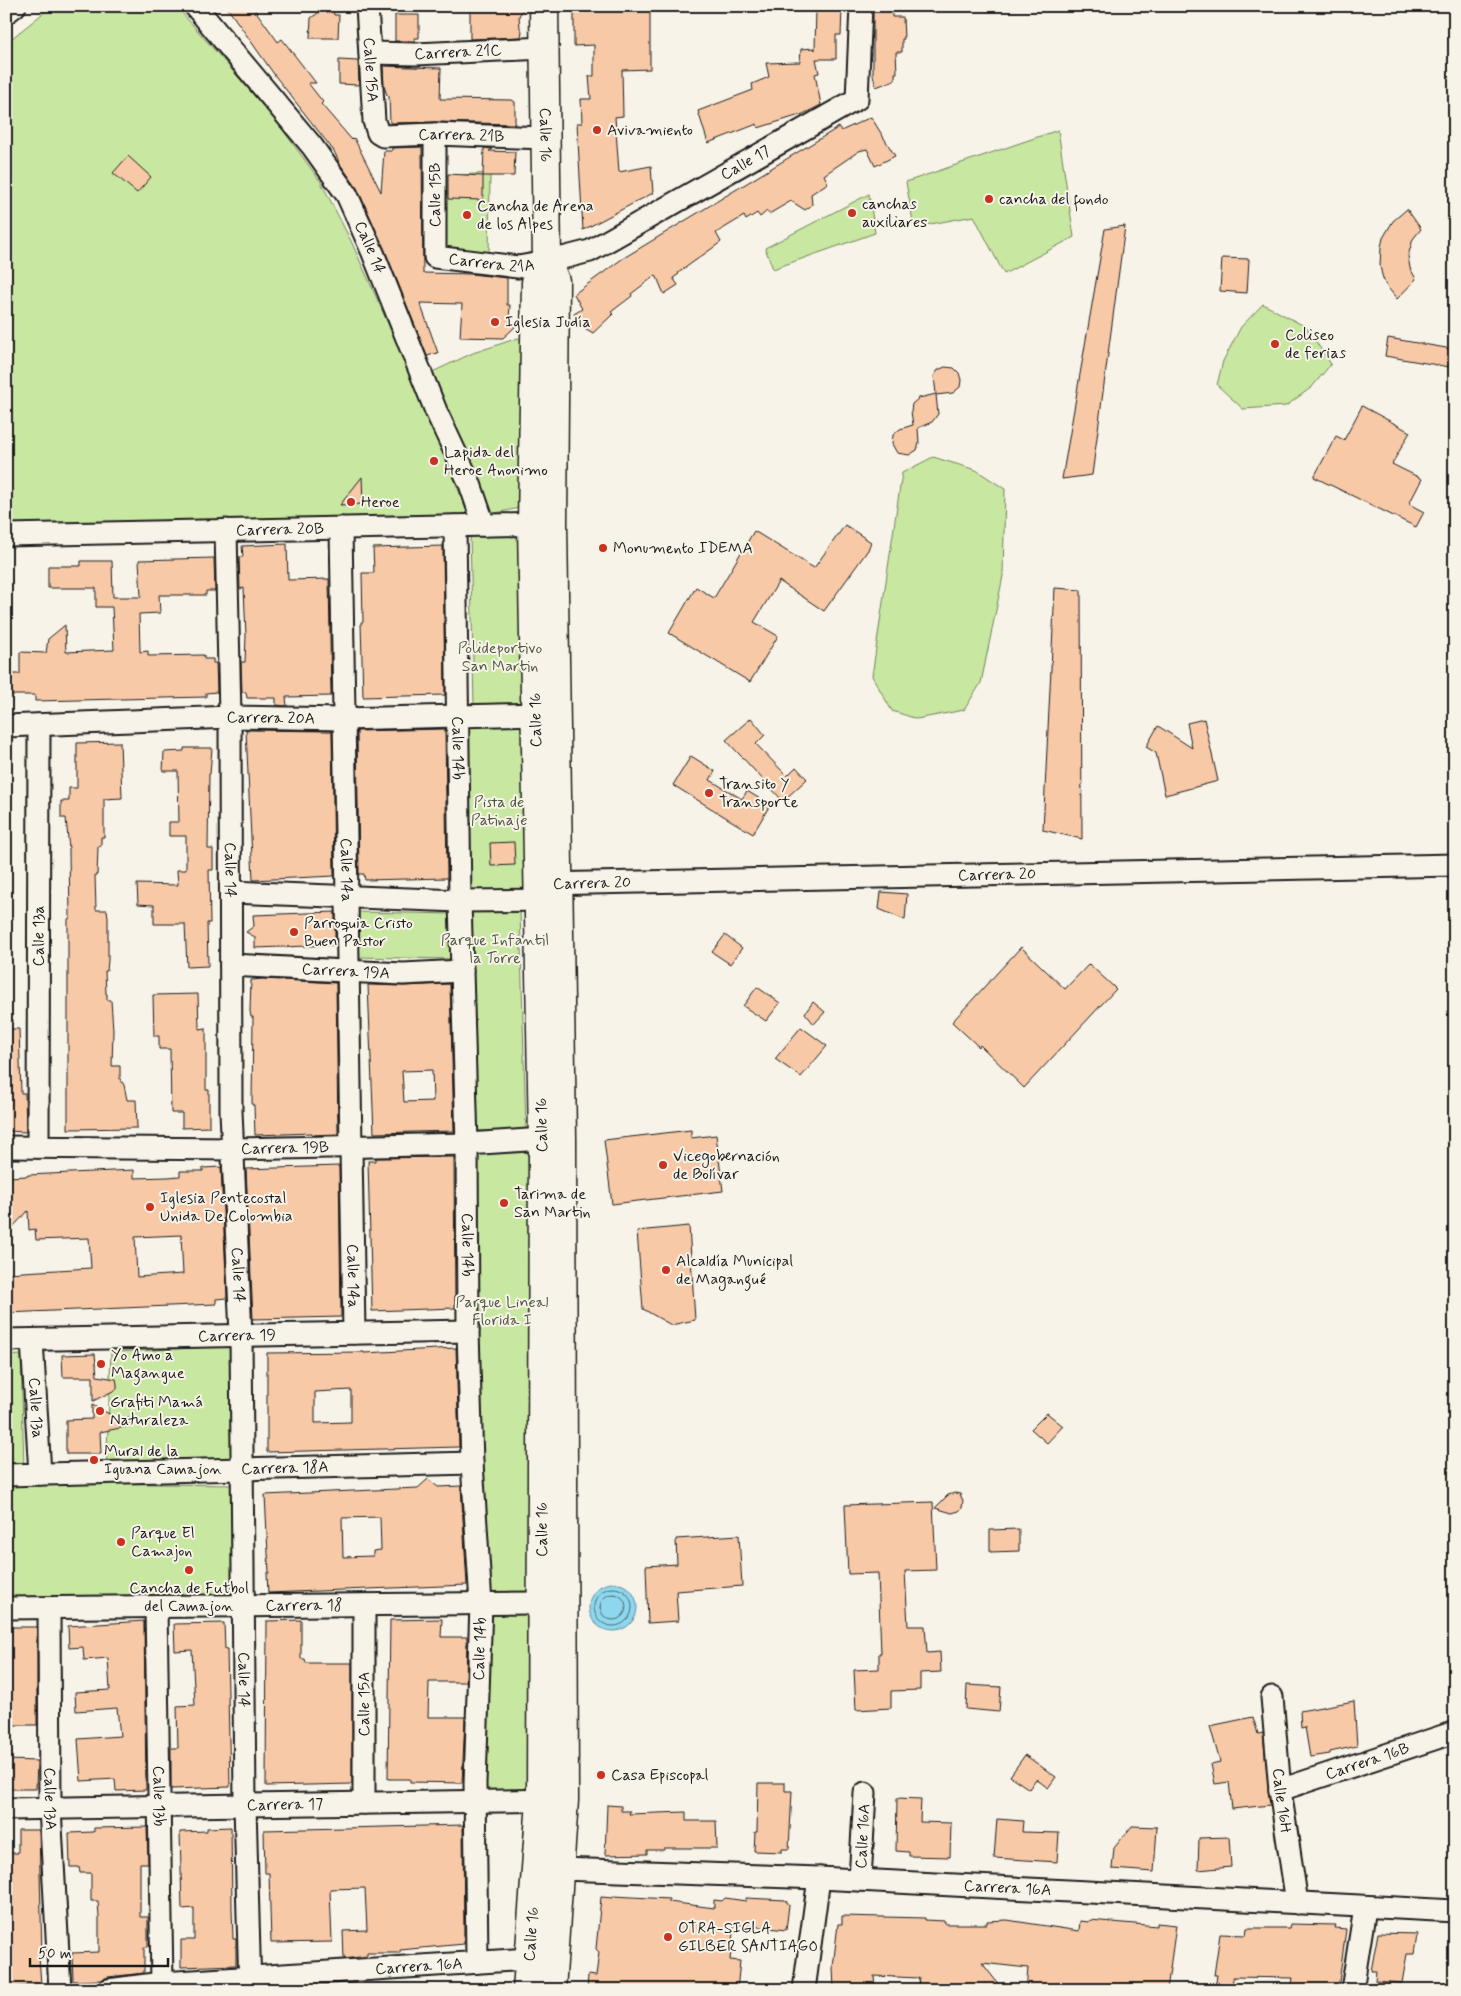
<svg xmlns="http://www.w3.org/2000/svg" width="1461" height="1996" font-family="Mynerve,sans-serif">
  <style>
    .green { fill: #c8e7a0; stroke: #72825e }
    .water { fill: #8ed8ef; stroke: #608d9b }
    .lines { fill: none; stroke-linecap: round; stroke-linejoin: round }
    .shore { stroke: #4a6770; stroke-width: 1 }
    .building { fill: #f8c9a7; stroke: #1c1c1c; fill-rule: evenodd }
    .minor-casing { stroke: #1c1c1c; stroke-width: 25 }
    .highway-casing { stroke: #1c1c1c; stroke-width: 31 }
    .minor { stroke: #f7f3e8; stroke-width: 21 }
    .highway { stroke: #f7f3e8; stroke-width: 28 }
    .poi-dot { fill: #c8321e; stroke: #f7f3e8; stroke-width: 2 }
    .labels { text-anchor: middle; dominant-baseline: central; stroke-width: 4; stroke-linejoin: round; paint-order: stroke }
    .street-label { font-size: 16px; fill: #1c1c1c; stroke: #f7f3e8 }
    .poi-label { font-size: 16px; fill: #1c1c1c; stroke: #f7f3e8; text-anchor: start }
    .park-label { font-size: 16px; fill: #505944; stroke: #f7f3e8 }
  </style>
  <rect width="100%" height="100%" fill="#f7f3e8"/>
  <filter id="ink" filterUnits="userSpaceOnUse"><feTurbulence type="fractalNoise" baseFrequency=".02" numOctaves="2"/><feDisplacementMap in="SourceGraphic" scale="10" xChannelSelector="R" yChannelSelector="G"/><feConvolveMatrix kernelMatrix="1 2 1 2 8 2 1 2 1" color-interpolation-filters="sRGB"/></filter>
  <g filter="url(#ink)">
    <!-- green -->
    <path class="green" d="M52,6h124l98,112 47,64 30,59 85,189 33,88 -463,8v-483z
      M1058,130l16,107 -70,37 -30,-58 -60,11 -8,-45z
      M490,173l-1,82 -44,-1 -1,-78z
      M869,194l6,39 -102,36 -8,-21z
      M1263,304l43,23 25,37 -19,23 -26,19 -43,3 -26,-24 6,-24 18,-34z
      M518,338l11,7v161l-43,9 -58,-141 45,-21z
      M933,457l43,13 29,19 -2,87 -22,107 -17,27 -47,9 -25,-8 -20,-35 30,-203z
      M524,529l6,178 -56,-1 -4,-173z
      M510,723l24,5 1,166 -72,1 -1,-170z
      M467,909h53l6,222h-50z
      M357,912l96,2 -1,45 -96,-2z
      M528,1146l10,454 -3,193 -53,3 -10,-646z
      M234,1346l8,121 -136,7 5,-122z
      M21,1355l3,115 -18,1v-115z
      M6,1482l230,3 1,114 -231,10z"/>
    <!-- water -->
    <path class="water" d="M589 1607a24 24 0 1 1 48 0a24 24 0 1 1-48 0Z"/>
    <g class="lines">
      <!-- shore -->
      <path class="shore" d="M594 1607a19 19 0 1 1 38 0a19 19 0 1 1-38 0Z
        M600 1607a13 13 0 1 1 26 0a13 13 0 1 1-26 0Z"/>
    </g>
    <!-- building -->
    <path class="building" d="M226,6h26l26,36 4,-3 34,44h-8l15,19 -2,2 31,36 2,-2 27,54 3,-41h8v-3l30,-1 1,126 48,1 36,4v27h3l-1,14 6,8 -12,11 -43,-1 2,-33 -42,-1 18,50 -11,3 -43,-108 -27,-60 -17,-24 -6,-13 -58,-74z
      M328,6h5l1,9h5l-1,23h-28l1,-20z
      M470,6h55l-6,10 1,12 2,3 -1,6 -51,2z
      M614,6h36v63l-28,1 1,46 -8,1 4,55 32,-6 2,27 -70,37 -6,-107h5l-1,-24h10l-2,-23h5v-31l-20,1v-36h40z
      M873,6h19v11h11l1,22h-2v13h-6l1,21h-2v7l-19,7 -3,-12z
      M816,8h26l-1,27h-5v24h-20l3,14 -4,1 6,31 -18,9 -45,14 -1,-4 -49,19 -10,-32 55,-21 -1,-6 17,-7 -3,-14 34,-1 1,-13 13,-1 1,2z
      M395,15h24v23h-4v3h-20z
      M339,60l19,1 1,24 -20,-1z
      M383,66l58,2 -1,31 72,1 3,2v22l-80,-2 -45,1 -1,-27 -2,-1 -3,-9z
      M871,117l24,39 -20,10 -8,-17 -8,2 -35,24 4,8 -17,11 1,11 -7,5 -14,-9 -22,13 -2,-3 -7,6 -3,-4 -11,7 -2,-4 -28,17 5,9 -43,31 1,1 -6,4 5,7 -14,9 -8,-19 -25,19 1,2 -21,16 2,2 -20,19 -10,-6 -9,-13 8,-5 -8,-15 48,-35 204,-124 13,-8 2,4z
      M484,148l8,1 -3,2 26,1 -1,24h-31z
      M128,156l23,21 -14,16 -24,-20z
      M448,174l35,2v24l-35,-1z
      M1407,209l14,20 -8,10 -5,17 2,12 6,11 -19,20 -12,-15 -3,-9 -2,-9 1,-19 2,-9 10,-17z
      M1125,226l-33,249 -30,4 43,-250z
      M1222,258l27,1 -2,34 -27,-2z
      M1388,338l64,11 -3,18 -64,-11z
      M945,367l9,1 5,5 2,7 -1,7 -7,6 -17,2 2,19 -6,8 -14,6 1,15 -2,7 -8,5 -12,-2 -5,-9 1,-9 7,-6 13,-4 -2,-14 1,-7 7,-6 17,-4 -2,-18 4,-6z
      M1362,406l48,26 -18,32 30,15 -13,25 15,8 -8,15 -102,-50 22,-41 8,4z
      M362,477l1,27 -23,1z
      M845,525l26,17 -3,8 -44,61 -45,-30 -25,41 24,14 -28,46 -81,-49 27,-46 18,11 40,-67 60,37z
      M287,544l1,36 41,-1 2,117 -45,1 1,9 -11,-1v-7h-29l-1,-6h-4l-1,-30h4l1,-26 -2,-48 -4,1 -1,-32h4l-1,-11z
      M443,546l2,149 -82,2 -2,-75h2l-1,-49h12l-1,-25z
      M214,558l1,33h-9v4h-47l1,18 -21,1 1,38 8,-1v5l56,-1v4h9v4h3l1,29 -11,1v4l-171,4v-6h-29v-21h14v-22l26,1 2,-14 17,-14 1,27 48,-2 -2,-43h-16v-19h-48v-22h33v-5h31l1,36h28l-2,-37z
      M1055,588l26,2 1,249 -39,-9z
      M751,718l14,17 -9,9 31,32 9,-9 11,12 -24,22 -57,-61z
      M1204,719l14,62 -53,14 -9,-42 -10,-6 12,-21 34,22 -5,-25z
      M445,729l2,149 -82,2 -1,-6h-5l-2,-143z
      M246,730l86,1 2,145 -81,4z
      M120,742l2,56 -18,1v38h-3v9l-3,1 -1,28h-2l1,35h11l1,7v43l-1,11h-2l1,23h1v6h4l2,30 -1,36h8v13l4,6 3,15h9l1,28 -69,1v-210l2,-1 -1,-69 -3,-31h-5v-17h8v-13h8v-45z
      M184,748h28l-2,26h-1l-1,75h5v21h-4l1,53h-3l1,43 -21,1 -2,-43h-31v-19l-16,-1 -1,-20 41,1 -1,-15h9v-34h-17v-14h10l-1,-51h-15l1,-19 20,-1z
      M691,756l24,15 -5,9 32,19 5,-8 23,14 -17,29 -80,-49z
      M514,842l1,23 -24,1 -1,-23z
      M881,892l26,2 -2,26 -26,-11z
      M335,912v33l-80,3v-11l-9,-5 8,-6 -1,-11z
      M725,935l17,13 -12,16 -18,-12z
      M1021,947l44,42 24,-25 27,25 -92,99 -44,-43 -1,2 -27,-25z
      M263,979l73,4 2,151 -26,1v-2l-57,2 -1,-30h-2l1,-88h-2l-1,-6 1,-31z
      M450,984l4,147 -80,2 -6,-148 36,1zM432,1070l1,31 -29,1 -2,-31z
      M757,987l23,16 -14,18 -23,-15z
      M198,994l1,35 7,-1v62h3v37l-27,1v-15h-11l-1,-64h-11v-13h-5l-1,-41z
      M813,1002l12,10 -11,12 -9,-11z
      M801,1027l26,19 -26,31 -26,-18z
      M6,1029h13l2,64h4l1,39 -20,-1z
      M691,1130v8l25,-3 7,56 -111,13 -8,-64z
      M454,1157l1,151 -83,3 -4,-150h8v-3z
      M339,1166l2,151 -88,2 -7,-150z
      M221,1167l6,131 -11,1v5l-210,9v-40l85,-5 -2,-30 -53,2 -1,-11 -6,1 -1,-19 -22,23v-57l22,-1v-1l106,-5v8l34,-1 12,-1v-5h23v-3zM181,1235l2,39 -46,3 -2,-40z
      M689,1226l6,94 -24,5 -28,-16 -6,-78z
      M456,1348l3,99 -192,5v-99l97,-1v1zM351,1390v32l-36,1v-31z
      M95,1354l2,22 19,3 1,5v5l-24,12v-24h-30l-1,-22z
      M92,1405l27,14 10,-1 1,8 -30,6 1,22h-35v-34l26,-1z
      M1047,1413l16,13 -16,17 -16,-14z
      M428,1479l10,8 23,-1 6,99 -199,8 -1,-20h2l-4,-78 153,-7zM380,1517l1,33 -8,1v5l-30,1 -1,-39z
      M955,1493l5,1 3,7 -1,7 -3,3 -7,2 -17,-5 13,-13z
      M933,1502l3,68 -31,1 3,55h17l2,27 13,-1 1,20 -21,1v17l-29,1v17l-35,2 -2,-40 25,-1v-16h2l-3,-80 -30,1 -3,-69z
      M1019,1529v22l-29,1v-22z
      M739,1535l3,51 -66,5 2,30 -30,2 -2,-57 31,-2 -1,-25z
      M442,1619l-1,18h26l-1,45h-37l-1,35h37l-3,66 -52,-1v-3h-22l2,-159z
      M301,1620v39h4l1,4h46v121l-86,2 1,-165z
      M144,1621l2,169 -30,1 -1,-12 -34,2 -3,-42 42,-3 -3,-28 -41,3 -1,-19 35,-2 -2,-32 -24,2 -1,-13 -14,1 -1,-22z
      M224,1623l1,26h2l3,138 -59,2v-41h7l-1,-42 18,-1 -3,-55 -17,1 -1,-27z
      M6,1627h31v98h-28v-33h-3z
      M967,1685l34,2 -2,25 -33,-3z
      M1354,1701l3,45 -27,6v2l-20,3 -5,-30 -4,1 -1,-17z
      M1253,1717l5,17 5,-1 7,72 -38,4 -3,-27 -14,2 -4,-20 9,-2 -10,-36z
      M1025,1755l31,22 -8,11 -12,-9 -7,10 -19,-13z
      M6,1760l31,1 -1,28h-30z
      M758,1783h27v8h7l-3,58h-7v3l-28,-1 1,-19h2z
      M897,1798l24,1 -1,23 31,1 -1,34 -41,-1v-4l-13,-1z
      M607,1805l14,1v5h9l-1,3 57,-2v9h30l1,27h-53v2h-17v4l-42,1z
      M997,1819l26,2 -1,11 37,1 -2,29 -63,-4z
      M463,1825l1,119 -64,6v3h-33v3l-23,3 -1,-28 24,-1 -2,-42 -35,1 2,53 -61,1 -2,-70h-4l-1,-43z
      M1132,1826l25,1 -3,45 -42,-3 2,-21z
      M147,1827l1,36h-8v54h8v30h-4v26l-36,4 -7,3 -28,1 -1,-28 27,-1v-35l-1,-16h-7v-28h-11l-1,-6h-9l-1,-34 25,-1v-4z
      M231,1827l1,82 1,30h3v26l-55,2v-27h13v-32l-12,1 -2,-77 27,-1v-3z
      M18,1830h21l3,127h-3l2,27 -15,1v1l-20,3v-136h12z
      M1229,1837l2,30 -33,3 1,-32z
      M613,1896l56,3v3l45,6v-8l8,1 3,-3 21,3v-3l39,2 4,5 -3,25 -52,-6 -4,36 10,1 -3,29h-150l1,-15 8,1 3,-24 -3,-3 5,-52 12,1z
      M842,1916l83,2v2l20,1v3h42v-3l20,-1 72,11 1,-10 9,1 1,-2 67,6v-3l19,2 -9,65h-141l2,-22 -46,-5 21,27h-86l2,-12 -45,-2 1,14h-41l-1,-23 5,-43h4z
      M1290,1924l46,1 -1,3 11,1 -8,61h-47l2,-12 -60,-1 -1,13h-17l2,-15h-3l6,-41 26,1 1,-7h42z
      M1378,1933l39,1 -3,20h-7l-5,29 -27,-2 1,-10h-5z"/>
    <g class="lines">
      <defs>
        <g id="minor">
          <path id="s1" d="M195,6l117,140 35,49 26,58 63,158 34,73 14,41"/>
          <path id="s2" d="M367,6l7,115 4,12 5,3 52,-2 111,4"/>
          <path d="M6,13l9,-7"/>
          <path id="s3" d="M370,53l46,1 129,-6"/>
          <path id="s4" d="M435,134v123l83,10 29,-5 43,-11 267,-152 4,-93"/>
          <path id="s5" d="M455,526l5,375 7,243 1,187 4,132 9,141 -6,179 2,179"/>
          <path id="s6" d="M341,528l13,805"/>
          <path id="s7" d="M226,530l4,187 1,394 10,224 4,470 5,185"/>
          <path id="s8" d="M6,535l540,-11"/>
          <path id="s9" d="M6,726l224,-9 113,2 193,-5"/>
          <path id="s10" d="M543,884l912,-19"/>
          <path d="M231,892l229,9 95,-1"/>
          <path id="s11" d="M231,965l172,9 59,-3"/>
          <path id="s12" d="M6,1147l228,2 233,-5 90,-6"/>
          <path id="s13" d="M38,1147l1,-422"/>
          <path id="s14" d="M6,1340l462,-9"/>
          <path id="s15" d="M32,1340l8,134"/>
          <path id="s16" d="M6,1475l466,-12"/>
          <path d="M364,1605v198"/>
          <path id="s17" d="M156,1607l6,376"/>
          <path id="s18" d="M6,1608l535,-5"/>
          <path id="s19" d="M49,1608l1,200 10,182"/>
          <path id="s20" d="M1272,1697l8,93 17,113"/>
          <path id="s21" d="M1280,1790l175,-58"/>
          <path id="s22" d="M6,1809l551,-9"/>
          <path id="s23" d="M560,1869l259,9 636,33"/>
          <path id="s24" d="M860,1880l5,-87"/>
          <path id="s25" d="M108,1990l54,-7 381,-25"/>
          <path d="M804,1990l15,-112"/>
          <path d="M1352,1990l13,-82"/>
        </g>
        <g id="highway">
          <path id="s26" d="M544,6l3,256 8,19 -2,243 9,614 2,662 -13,190"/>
          <path id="s27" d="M527,1990l14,-189 2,-661 -11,-616 4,-242 11,-19"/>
        </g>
      </defs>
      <!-- minor casing -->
      <use href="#minor" class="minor-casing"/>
      <!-- highway casing -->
      <use href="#highway" class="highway-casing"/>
      <!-- minor -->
      <use href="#minor" class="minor"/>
      <!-- highway -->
      <use href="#highway" class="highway"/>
    </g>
  </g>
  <!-- markers -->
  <g class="poi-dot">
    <circle cx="597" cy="130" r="5"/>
    <circle cx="989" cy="199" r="5"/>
    <circle cx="852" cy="213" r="5"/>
    <circle cx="467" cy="215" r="5"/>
    <circle cx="495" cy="322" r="5"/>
    <circle cx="1275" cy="344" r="5"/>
    <circle cx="434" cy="461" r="5"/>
    <circle cx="351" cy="502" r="5"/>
    <circle cx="603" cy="548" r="5"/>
    <circle cx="709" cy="793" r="5"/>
    <circle cx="294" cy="932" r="5"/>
    <circle cx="663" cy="1165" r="5"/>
    <circle cx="504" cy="1203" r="5"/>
    <circle cx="150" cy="1207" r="5"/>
    <circle cx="666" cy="1270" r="5"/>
    <circle cx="101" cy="1364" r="5"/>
    <circle cx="100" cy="1411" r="5"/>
    <circle cx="94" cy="1460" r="5"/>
    <circle cx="121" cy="1542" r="5"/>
    <circle cx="189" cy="1570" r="5"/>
    <circle cx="601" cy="1775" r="5"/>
    <circle cx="668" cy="1937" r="5"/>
  </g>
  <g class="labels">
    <!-- street labels -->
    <g class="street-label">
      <text stroke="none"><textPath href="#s3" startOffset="88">Carrera 21C</textPath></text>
      <text stroke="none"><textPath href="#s2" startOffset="64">Calle 15A</textPath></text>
      <text stroke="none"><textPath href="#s26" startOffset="129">Calle 16</textPath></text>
      <text stroke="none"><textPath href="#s2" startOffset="212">Carrera 21B</textPath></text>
      <text stroke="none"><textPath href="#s4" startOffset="459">Calle 17</textPath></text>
      <text transform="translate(435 195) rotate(-90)">Calle 15B</text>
      <text stroke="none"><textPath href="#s1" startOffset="300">Calle 14</textPath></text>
      <text stroke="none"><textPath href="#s4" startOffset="180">Carrera 21A</textPath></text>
      <text stroke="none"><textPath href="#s8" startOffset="274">Carrera 20B</textPath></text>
      <text stroke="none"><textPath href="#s9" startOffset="265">Carrera 20A</textPath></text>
      <text transform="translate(536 720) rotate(-91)">Calle 16</text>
      <text stroke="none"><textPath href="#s5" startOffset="222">Calle 14b</textPath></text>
      <text stroke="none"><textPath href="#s7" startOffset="340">Calle 14</textPath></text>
      <text stroke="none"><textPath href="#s6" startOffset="342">Calle 14a</textPath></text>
      <text stroke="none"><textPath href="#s10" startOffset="454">Carrera 20</textPath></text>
      <text stroke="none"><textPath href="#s10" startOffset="49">Carrera 20</textPath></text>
      <text stroke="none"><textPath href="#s13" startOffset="211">Calle 13a</textPath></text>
      <text stroke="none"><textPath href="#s11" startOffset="115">Carrera 19A</textPath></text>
      <text transform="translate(542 1125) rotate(-91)">Calle 16</text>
      <text stroke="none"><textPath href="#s12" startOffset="279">Carrera 19B</textPath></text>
      <text stroke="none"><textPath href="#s5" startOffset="719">Calle 14b</textPath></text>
      <text stroke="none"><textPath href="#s7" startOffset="745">Calle 14</textPath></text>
      <text stroke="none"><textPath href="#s6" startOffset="748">Calle 14a</textPath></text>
      <text stroke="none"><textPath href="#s14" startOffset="231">Carrera 19</textPath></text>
      <text stroke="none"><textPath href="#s15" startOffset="68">Calle 13a</textPath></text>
      <text stroke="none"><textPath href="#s16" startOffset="279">Carrera 18A</textPath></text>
      <text stroke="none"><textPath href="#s27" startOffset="461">Calle 16</textPath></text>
      <text stroke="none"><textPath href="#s18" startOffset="298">Carrera 18</textPath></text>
      <text transform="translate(480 1649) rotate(-88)">Calle 14b</text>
      <text stroke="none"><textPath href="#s7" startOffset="1150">Calle 14</textPath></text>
      <text transform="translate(364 1704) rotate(-90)">Calle 15A</text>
      <text stroke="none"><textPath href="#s21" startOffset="92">Carrera 16B</textPath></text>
      <text stroke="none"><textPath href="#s17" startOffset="189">Calle 13b</textPath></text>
      <text stroke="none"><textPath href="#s19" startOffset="191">Calle 13A</textPath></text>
      <text stroke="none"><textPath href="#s20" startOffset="104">Calle 16H</textPath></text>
      <text stroke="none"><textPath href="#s22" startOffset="279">Carrera 17</textPath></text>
      <text stroke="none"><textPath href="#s24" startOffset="44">Calle 16A</textPath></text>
      <text stroke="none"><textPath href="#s23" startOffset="448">Carrera 16A</textPath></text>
      <text stroke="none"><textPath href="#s27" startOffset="56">Calle 16</textPath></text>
      <text stroke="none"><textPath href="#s25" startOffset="312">Carrera 16A</textPath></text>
    </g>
    <!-- poi labels -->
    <g class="poi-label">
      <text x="607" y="130">Avivamiento</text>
      <text x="999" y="199">cancha del fondo</text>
      <text x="862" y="204">canchas<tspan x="862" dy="18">auxiliares</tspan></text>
      <text x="477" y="206">Cancha de Arena<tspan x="477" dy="18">de los Alpes</tspan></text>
      <text x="505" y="322">Iglesia Judía</text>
      <text x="1285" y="335">Coliseo<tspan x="1285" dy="18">de ferias</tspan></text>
      <text x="444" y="452">Lapida del<tspan x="444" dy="18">Heroe Anonimo</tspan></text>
      <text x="361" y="502">Heroe</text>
      <text x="613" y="548">Monumento IDEMA</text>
      <text x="719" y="784">Transito Y<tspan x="719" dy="18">Transporte</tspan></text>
      <text x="304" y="923">Parroquia Cristo<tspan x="304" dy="18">Buen Pastor</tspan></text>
      <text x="673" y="1156">Vicegobernación<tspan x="673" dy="18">de Bolívar</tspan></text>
      <text x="514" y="1194">Tarima de<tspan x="514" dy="18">San Martin</tspan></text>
      <text x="160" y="1198">Iglesia Pentecostal<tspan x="160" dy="18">Unida De Colombia</tspan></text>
      <text x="676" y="1261">Alcaldía Municipal<tspan x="676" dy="18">de Magangué</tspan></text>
      <text x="111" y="1355">Yo Amo a<tspan x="111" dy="18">Magangue</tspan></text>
      <text x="110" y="1402">Grafiti Mamá<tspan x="110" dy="18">Naturaleza</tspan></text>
      <text x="104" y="1451">Mural de la<tspan x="104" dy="18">Iguana Camajon</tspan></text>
      <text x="131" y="1533">Parque El<tspan x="131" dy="18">Camajon</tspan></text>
      <text x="189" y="1588" text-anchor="middle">Cancha de Futbol<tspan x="189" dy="18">del Camajon</tspan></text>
      <text x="611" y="1775">Casa Episcopal</text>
      <text x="678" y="1928">OTRA-SIGLA<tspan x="678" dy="18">GILBER SANTIAGO</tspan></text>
    </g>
    <!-- park labels -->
    <g class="park-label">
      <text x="500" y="648">Polideportivo<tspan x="500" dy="18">San Martin</tspan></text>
      <text x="499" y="802">Pista de<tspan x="499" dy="18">Patinaje</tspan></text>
      <text x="495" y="940">Parque Infantil<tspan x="495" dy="18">la Torre</tspan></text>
      <text x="502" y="1302">Parque Lineal<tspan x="502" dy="18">Florida I</tspan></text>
    </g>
  </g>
  <!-- margin -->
  <rect width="1461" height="1996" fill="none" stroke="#f7f3e8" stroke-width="25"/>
  <rect x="12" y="12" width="1436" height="1971" fill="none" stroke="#1c1c1c" stroke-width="2" filter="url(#ink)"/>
  <!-- scale -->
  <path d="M30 1958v8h138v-8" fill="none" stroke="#1c1c1c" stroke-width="2.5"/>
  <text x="38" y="1958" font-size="15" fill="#1c1c1c" stroke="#f7f3e8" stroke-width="4" paint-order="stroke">50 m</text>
</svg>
